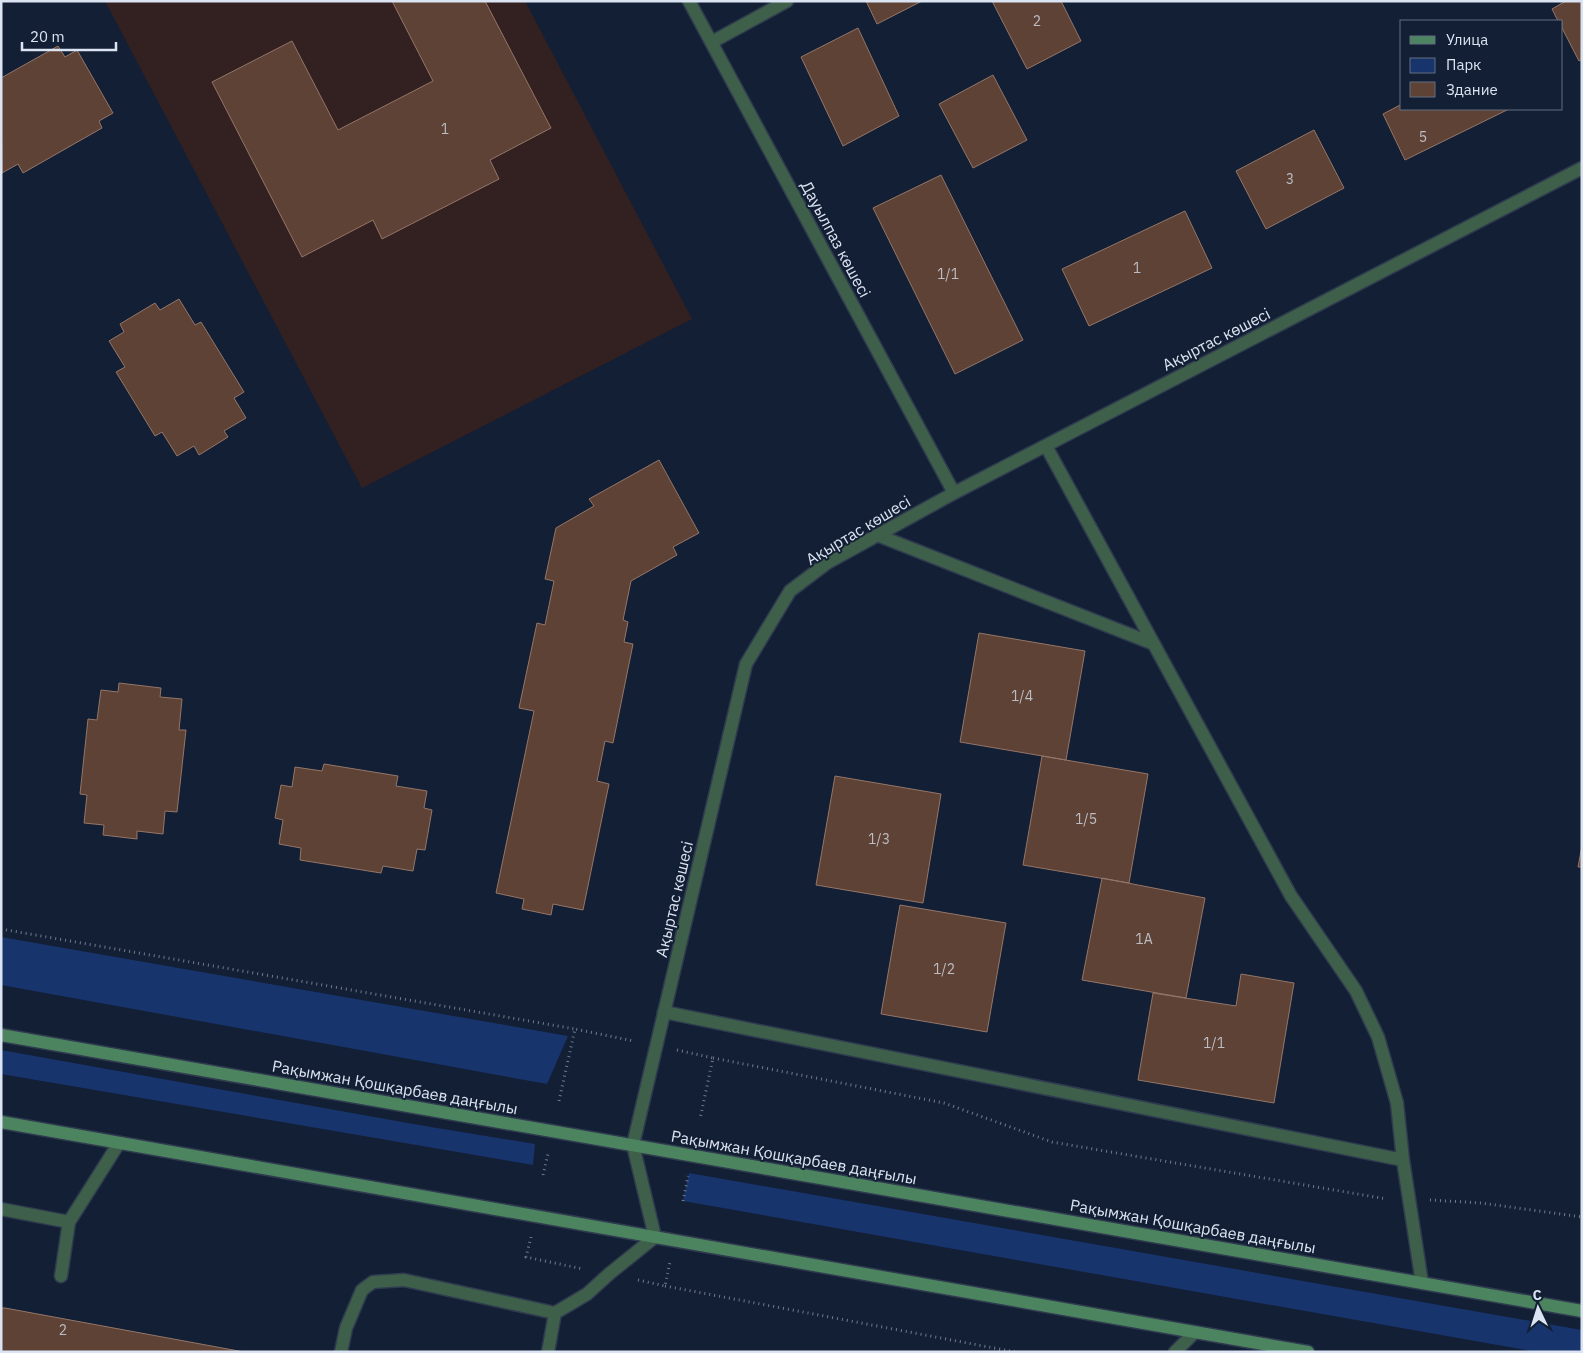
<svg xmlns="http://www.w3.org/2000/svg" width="1583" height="1353" font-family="'IBM Plex Sans',sans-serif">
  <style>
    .education { fill: #332021 }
    .green { fill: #18346d }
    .building { fill: #5e4236; stroke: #947668 }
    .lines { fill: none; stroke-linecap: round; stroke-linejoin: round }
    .lane-casing { stroke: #2f3b4f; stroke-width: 15 }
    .street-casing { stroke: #2f3b4f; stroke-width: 15 }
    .secondary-casing { stroke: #2f3b4f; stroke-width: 15 }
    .path { stroke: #707b8c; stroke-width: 3; stroke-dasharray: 1 4; stroke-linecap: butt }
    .lane { stroke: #3e5f49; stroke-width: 12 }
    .street { stroke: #3e5f49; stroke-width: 12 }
    .secondary { stroke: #4d8460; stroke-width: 12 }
    .labels { text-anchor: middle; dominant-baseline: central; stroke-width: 4; stroke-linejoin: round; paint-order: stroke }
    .number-label { font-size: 14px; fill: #bcbcc3 }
    .street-label { font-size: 16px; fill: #dbe4f2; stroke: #131f34 }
  </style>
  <rect width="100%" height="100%" fill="#131f34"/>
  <!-- education -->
  <path class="education" d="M105,1h420l167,318 -330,169z"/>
  <!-- green -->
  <path class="green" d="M1,937l567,99 -21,48 -546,-99z
    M1,1050l418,75 116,19 -2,21 -532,-91z
    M689,1173l893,157v22h-45l-854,-151z"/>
  <!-- building -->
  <path class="building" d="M392,1h93l66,127 -61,32 9,19 -117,60 -9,-19 -71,37 -90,-175 80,-41 46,89 95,-49z
    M866,1h56l-45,23z
    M992,1h69l20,40 -54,28z
    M1566,1h16v58l-3,2 -17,-33v-7h-4l-6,-12z
    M858,28l41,88 -56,30 -42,-89z
    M58,46l7,11 12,-7 36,63 -14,8 3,7 -79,45 -5,-9 -16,9 -1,-95z
    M993,75l34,65 -54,28 -34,-64z
    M1402,104v5h107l-104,51 -22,-46z
    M1314,130l30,58 -78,41 -30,-58z
    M941,175l82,165 -68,34 -82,-166z
    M1185,211l27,57 -123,58 -27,-57z
    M179,299l16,26 6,-3 43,70 -10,6 12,20 -22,13 4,6 -29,18 -5,-9 -17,10 -15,-24 -7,4 -39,-64 9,-5 -16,-26 15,-9 -4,-8 35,-21 5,7z
    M659,460l40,73 -26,14 4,8 -46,26 -8,39 5,2 -4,20 9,2 -20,99 -8,-2 -8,40 12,3 -26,126 -30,-6 -2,11 -29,-6 2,-10 -28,-6 38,-182 -15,-3 18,-85 8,2 9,-44 -9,-2 11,-51 38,-22 -5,-7z
    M979,633l106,18 -19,109 -106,-18z
    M119,683l42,5 -1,9 22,2 -3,31h7l-9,82 -12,-1 -2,23 -26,-3v8l-34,-4 1,-10 -20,-2 3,-28 -7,-1 8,-75 9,1 4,-30 17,2z
    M1042,756l106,18 -19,109 -106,-18z
    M324,764l74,12 -2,10 31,5 -3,17 8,2 -7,40 -8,-1 -4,22 -30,-5 -2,7 -81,-13 1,-12 -22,-4 4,-24 -8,-2 6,-33 11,2 3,-20 27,4z
    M835,776l106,18 -18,109 -107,-18z
    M1582,846v21h-4z
    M1102,878l103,20 -19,100 -104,-18z
    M900,905l106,18 -19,109 -106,-18z
    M1241,974l53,9 -20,120 -136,-23 15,-87 83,13z
    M1,1308h4l239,44h-243z"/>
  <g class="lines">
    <defs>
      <path id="lane" d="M1046,446l245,450 65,95 22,46 19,66 6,57
        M877,535l277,109
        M664,1012l739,148 19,123
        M1,1209l68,13
        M61,1276l8,-54 50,-79
        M341,1352l5,-24 16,-38 11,-8 31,-2 151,33
        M1175,1352l19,-19"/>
      <path id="street" d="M689,1l265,492
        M712,42l75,-41
        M548,1352l7,-39 32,-19 22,-20 46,-37 -22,-92 113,-481 44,-73 37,-28 127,-70 628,-325"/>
      <path id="secondary" d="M1,1035l1581,276
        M1,1122l1307,230"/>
    </defs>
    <!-- lane casing -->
    <use href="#lane" class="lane-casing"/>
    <!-- street casing -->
    <use href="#street" class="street-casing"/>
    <!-- secondary casing -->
    <use href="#secondary" class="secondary-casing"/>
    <!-- path -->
    <path class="path" d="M1,929l574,100
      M677,1050l36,8 -13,61
      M713,1058l231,45 108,39 335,57
      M559,1101l16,-72 59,12
      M543,1175l5,-21
      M1430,1200l51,3 101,14
      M683,1201l5,-25
      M531,1237l-5,20 57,12
      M638,1280l27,6 5,-24
      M665,1286l350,66"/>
    <!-- lane -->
    <use href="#lane" class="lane"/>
    <!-- street -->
    <use href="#street" class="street"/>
    <!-- secondary -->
    <use href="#secondary" class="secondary"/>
  </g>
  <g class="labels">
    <!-- number labels -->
    <g class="number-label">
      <text x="1037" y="21">2</text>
      <text x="445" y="129">1</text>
      <text x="1423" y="137">5</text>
      <text x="1290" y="179">3</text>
      <text x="1137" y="268">1</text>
      <text x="948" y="274">1/1</text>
      <text x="1022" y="696">1/4</text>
      <text x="1086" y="819">1/5</text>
      <text x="879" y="839">1/3</text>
      <text x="1144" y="939">1А</text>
      <text x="944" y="969">1/2</text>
      <text x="1214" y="1043">1/1</text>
      <text x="63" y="1330">2</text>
    </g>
    <!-- street labels -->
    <g class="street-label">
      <text transform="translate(836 239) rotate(62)">Дауылпаз көшесі</text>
      <text transform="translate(1216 339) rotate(-27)">Ақыртас көшесі</text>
      <text transform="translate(858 530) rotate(-31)">Ақыртас көшесі</text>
      <text transform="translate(674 899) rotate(-77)">Ақыртас көшесі</text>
      <text transform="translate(395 1087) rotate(10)">Рақымжан Қошқарбаев даңғылы</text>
      <text transform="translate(794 1157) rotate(10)">Рақымжан Қошқарбаев даңғылы</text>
      <text transform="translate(1193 1226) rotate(10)">Рақымжан Қошқарбаев даңғылы</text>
    </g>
  </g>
  <!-- border -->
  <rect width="1583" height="1353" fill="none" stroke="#dbe4f2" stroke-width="5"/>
  <!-- legend -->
  <rect x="1400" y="20" width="162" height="90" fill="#131f34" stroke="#636e80"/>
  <rect x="1410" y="36" width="25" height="8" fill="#4d8460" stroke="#636e80"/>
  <text x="1446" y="45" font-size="15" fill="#dbe4f2">Улица</text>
  <rect x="1410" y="58" width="25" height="15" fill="#18346d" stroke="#636e80"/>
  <text x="1446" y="70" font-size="15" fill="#dbe4f2">Парк</text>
  <rect x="1410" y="82" width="25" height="15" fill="#5e4236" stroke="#636e80"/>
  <text x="1446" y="95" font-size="15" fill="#dbe4f2">Здание</text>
  <!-- north arrow -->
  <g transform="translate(1538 1308) rotate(356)" stroke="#131f34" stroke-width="4" paint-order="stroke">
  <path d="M0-4L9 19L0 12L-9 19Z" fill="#dbe4f2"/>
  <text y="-8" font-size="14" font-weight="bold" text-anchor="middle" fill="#dbe4f2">С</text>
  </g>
  <!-- scale -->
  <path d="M22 42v8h94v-8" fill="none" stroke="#dbe4f2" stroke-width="2.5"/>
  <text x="30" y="42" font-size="15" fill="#dbe4f2" stroke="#131f34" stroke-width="4" paint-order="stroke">20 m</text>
</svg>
